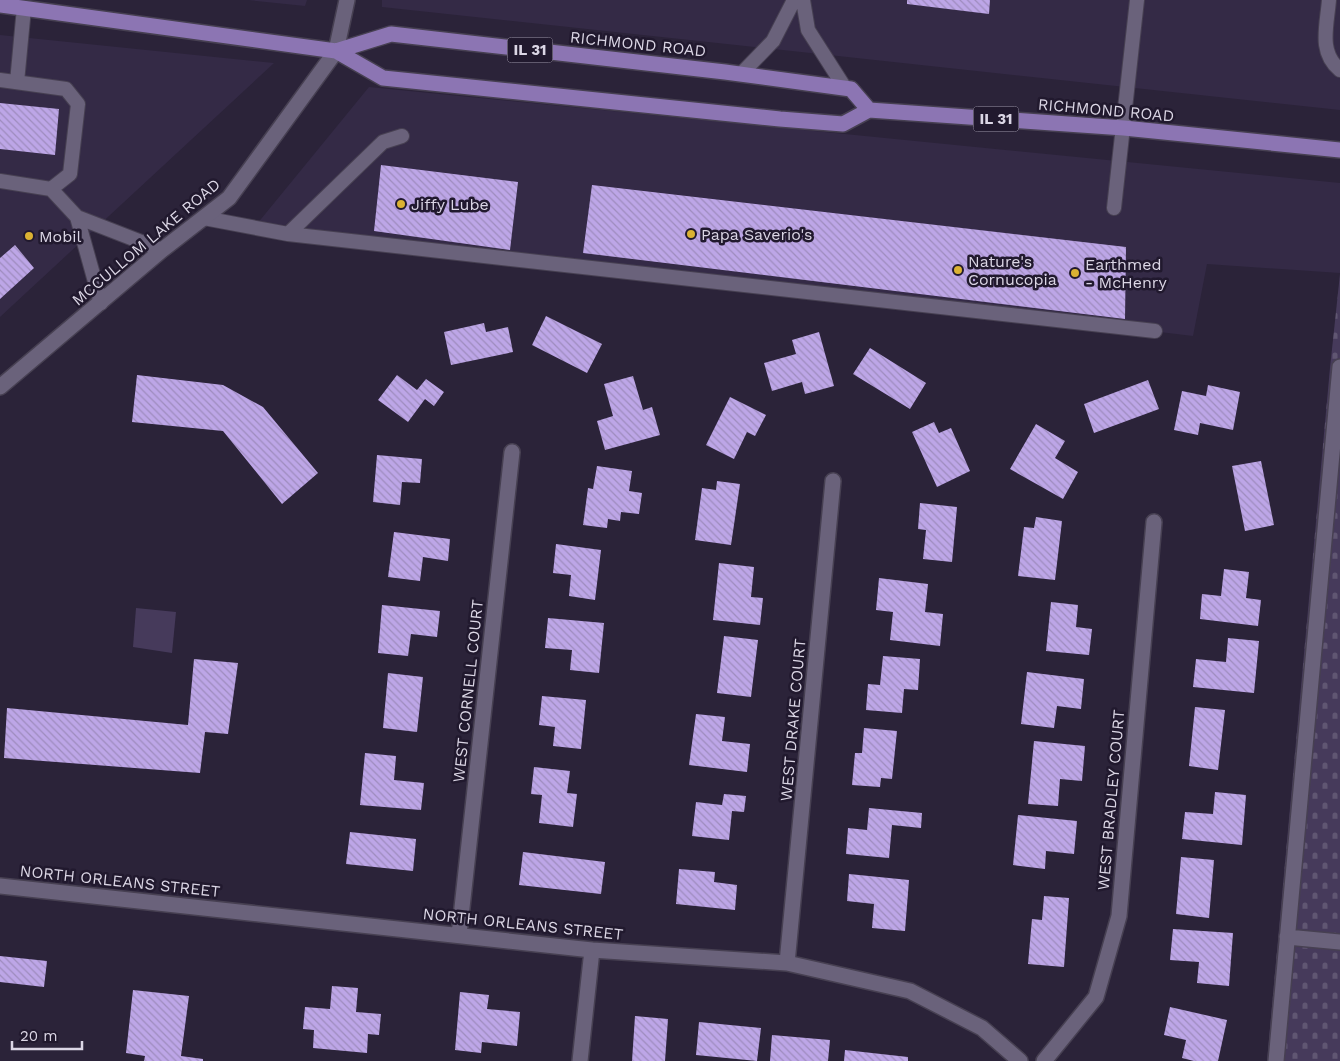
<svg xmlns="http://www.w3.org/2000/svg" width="1340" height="1061" font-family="'Work Sans',sans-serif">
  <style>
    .built { fill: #342a46 }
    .green { fill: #463a5b }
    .cemetery { fill: url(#cemetery-stones) }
    .building { fill: url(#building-back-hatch) }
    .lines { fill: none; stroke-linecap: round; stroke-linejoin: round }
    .lane-casing { stroke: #474052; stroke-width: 16 }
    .street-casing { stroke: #474052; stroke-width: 18 }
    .secondary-casing { stroke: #474052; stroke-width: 18 }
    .primary-casing { stroke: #474052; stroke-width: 18 }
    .lane { stroke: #6a627b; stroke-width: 14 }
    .street { stroke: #6a627b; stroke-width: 15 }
    .secondary { stroke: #6a627b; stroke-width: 15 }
    .primary { stroke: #8c75b3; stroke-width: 15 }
    .poi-dot { fill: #dbb233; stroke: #21192e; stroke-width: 2 }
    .labels { text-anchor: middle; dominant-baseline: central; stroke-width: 5; stroke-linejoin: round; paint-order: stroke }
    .shield { fill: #21192e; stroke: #a39dae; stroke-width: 1 }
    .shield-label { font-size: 15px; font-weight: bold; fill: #dbd6e5 }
    .street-label { font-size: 16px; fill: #dbd6e5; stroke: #21192e }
    .poi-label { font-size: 16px; fill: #dbd6e5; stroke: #21192e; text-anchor: start }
  </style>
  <defs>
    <pattern id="cemetery-stones" width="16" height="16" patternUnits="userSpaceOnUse" patternTransform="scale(1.25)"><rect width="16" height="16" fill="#463a5b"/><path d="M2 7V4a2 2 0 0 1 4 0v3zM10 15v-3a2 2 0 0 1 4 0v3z" fill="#605672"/></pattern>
    <pattern id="building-back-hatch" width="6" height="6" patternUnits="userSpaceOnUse" patternTransform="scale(1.25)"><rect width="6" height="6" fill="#bda6e7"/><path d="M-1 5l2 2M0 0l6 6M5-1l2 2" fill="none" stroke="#9e8cbe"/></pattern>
  </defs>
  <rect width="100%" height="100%" fill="#2b2339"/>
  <!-- built -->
  <path class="built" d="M248,0h59l-2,6z
    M382,0h958v110l-958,-103z
    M0,35l274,28 -274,254z
    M369,87l971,96v90l-133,-9 -14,72 -936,-112z"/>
  <!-- green -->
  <path class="green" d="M136,608l40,4 -4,41 -39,-6z"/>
  <!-- cemetery -->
  <path class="cemetery" d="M1340,274v787h-73l63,-693z"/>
  <!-- building -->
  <path class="building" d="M907,0h83l-1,14 -82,-10z
    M0,103l59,6 -4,46 -55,-6z
    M381,165l137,17 -8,68 -136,-19z
    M592,185l534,62 -1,72 -542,-66z
    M15,245l19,23 -34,31v-41z
    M546,316l56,28 -15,29 -55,-28z
    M484,323l2,9 22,-5 5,25 -62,13 -7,-33z
    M819,332l15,54 -29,8 -3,-12 -30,9 -8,-28 32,-9 -4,-14z
    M870,348l56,35 -16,26 -57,-35z
    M137,375l86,10 40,22 55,66 -36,31 -59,-73 -91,-9z
    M397,375l20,15 9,-11 18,13 -10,14 -9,-7 -17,23 -30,-22z
    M633,376l10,34 9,-3 8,28 -55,15 -8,-29 16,-5 -9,-32z
    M1148,380l11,29 -65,24 -10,-29z
    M1208,385l32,7 -7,38 -33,-7 -2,12 -24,-5 8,-39 24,5z
    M730,397l36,18 -11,21 -8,-4 -13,27 -28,-14z
    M934,422l5,11 12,-5 19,43 -33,16 -25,-55z
    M1036,424l29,17 -10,17 23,14 -15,27 -53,-30z
    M377,455l45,4 -2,24 -18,-1 -2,23 -27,-3z
    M1261,461l13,64 -29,6 -13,-65z
    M597,466l35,5 -3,20 13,2 -3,21 -18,-2 -1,9 -12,-2 -1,9 -24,-3 5,-37 5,1z
    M717,481l23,3 -9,61 -36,-5 7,-52 14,2z
    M920,503l37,4 -5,55 -29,-3 3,-29 -8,-1z
    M1036,517l26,4 -7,59 -37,-4 6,-49 10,1z
    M394,532l56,7 -2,22 -25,-4 -3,24 -32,-4z
    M556,544l45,6 -6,50 -26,-4 2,-21 -18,-2z
    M719,563l35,4 -3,30 12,1 -3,27 -47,-5z
    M1224,569l25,3 -3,26 15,2 -3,26 -58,-7 2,-25 19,2z
    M879,578l49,6 -3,28 18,2 -3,32 -50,-6 3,-28 -17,-2z
    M1051,602l27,3 -2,22 16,2 -3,26 -43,-4z
    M382,605l58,6 -3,26 -26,-3 -3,22 -30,-3z
    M548,618l56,5 -5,50 -29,-3 2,-20 -27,-2z
    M724,636l34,4 -7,57 -34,-4z
    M1228,638l31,3 -5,52 -61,-6 3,-28 30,3z
    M883,656l37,3 -2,31 -14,-1 -2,24 -36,-3 2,-26 12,1z
    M194,659l44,4 -10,71 -23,-2 -5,41 -196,-15 3,-50 181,17z
    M1027,672l57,7 -3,30 -24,-3 -3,22 -33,-4z
    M388,673l35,4 -6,55 -34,-4z
    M542,696l44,4 -5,49 -28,-3 2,-19 -16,-2z
    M1195,707l30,3 -7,60 -29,-4z
    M696,714l29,3 -3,24 28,3 -3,28 -58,-7z
    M864,728l33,3 -5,48 -11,-1 -1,9 -28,-2 3,-32h7z
    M1034,741l51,5 -3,35 -22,-2 -2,27 -30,-2z
    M365,753l31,3 -2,24 30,3 -3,27 -61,-5z
    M534,767l36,4 -3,22 10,1 -4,33 -34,-4 3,-28 -11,-1z
    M1215,792l31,3 -4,50 -60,-6 3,-27 28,2z
    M724,794l22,2 -2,16 -12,-1 -3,29 -37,-4 4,-34 26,3z
    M869,808l53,5 -1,15 -29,-3 -3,33 -43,-4 2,-26 19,2z
    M1018,815l59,6 -3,33 -28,-3 -1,18 -32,-4z
    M350,832l66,7 -3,32 -67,-7z
    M523,852l82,10 -4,32 -82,-9z
    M1181,857l33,3 -5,58 -33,-4z
    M679,869l36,3 -1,10 23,3 -2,25 -59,-6z
    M849,874l60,6 -4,51 -33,-3 2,-24 -27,-3z
    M1044,896l25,2 -5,69 -36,-3 4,-45 10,1z
    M1173,929l60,4 -4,53 -32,-3 2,-21 -29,-2z
    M0,956l47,5 -3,26 -44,-5z
    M332,986l26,2 -2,24 25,2 -2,21 -11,-1 -1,19 -54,-5 1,-18 -11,-1 2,-22 25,2z
    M133,990l56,6 -8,60 22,3v2h-59l1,-5 -19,-3z
    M460,992l29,3 -2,14 33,3 -3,34 -35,-4 -1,11 -26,-3z
    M1170,1007l57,13 -9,41h-24l-12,-3 4,-18 -22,-5z
    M635,1016l33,3 -3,42h-33z
    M699,1022l62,6 -4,33 -61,-6z
    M772,1035l58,5 -2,21h-58z
    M845,1050l63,7v4h-64z"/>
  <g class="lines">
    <defs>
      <path id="lane" d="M803,0l5,30 37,58
        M1329,0c-2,26 -11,52 11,70
        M741,74l32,-33 21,-41
        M0,80l66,9 12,15 -8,70 -19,15
        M17,82l7,-74
        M0,181l51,8 26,28 85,33
        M1114,208l23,-208
        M77,217l24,86
        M204,218l84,16 95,-92 19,-6
        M288,234l867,97"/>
      <path id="street" d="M0,886l592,64 195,13 123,28 72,37 38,33
        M459,935l53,-483
        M1287,937l53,5
        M787,963l46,-482
        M580,1061l12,-111
        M1044,1061l52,-64 23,-81 35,-394
        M1276,1061l64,-694"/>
      <path id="secondary" d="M0,387l162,-137 67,-52 107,-147 11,-51"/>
      <path id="primary" d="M0,5l336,46 47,27 397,41 63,5 26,-14 255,18 216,22
        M336,51l55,-17 334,38 126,17 18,21"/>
    </defs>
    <!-- lane casing -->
    <use href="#lane" class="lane-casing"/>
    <!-- street casing -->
    <use href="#street" class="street-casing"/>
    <!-- secondary casing -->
    <use href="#secondary" class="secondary-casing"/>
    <!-- primary casing -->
    <use href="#primary" class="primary-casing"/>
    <!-- lane -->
    <use href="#lane" class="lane"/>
    <!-- street -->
    <use href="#street" class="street"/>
    <!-- secondary -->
    <use href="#secondary" class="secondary"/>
    <!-- primary -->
    <use href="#primary" class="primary"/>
  </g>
  <!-- markers -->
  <g class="poi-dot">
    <circle cx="401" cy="204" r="5"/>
    <circle cx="691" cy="234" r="5"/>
    <circle cx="29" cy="236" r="5"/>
    <circle cx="958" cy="270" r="5"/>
    <circle cx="1075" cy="273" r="5"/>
  </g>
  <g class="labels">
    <!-- shield labels -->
    <g class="shield">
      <rect x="507.5" y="37.5" width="45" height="25" rx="4"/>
      <rect x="973.5" y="106.5" width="45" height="25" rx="4"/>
    </g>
    <g class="shield-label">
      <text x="530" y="50">IL 31</text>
      <text x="996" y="119">IL 31</text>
    </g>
    <!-- street labels -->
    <g class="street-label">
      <text transform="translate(638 44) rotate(6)">RICHMOND ROAD</text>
      <text transform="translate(1106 110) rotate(5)">RICHMOND ROAD</text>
      <text transform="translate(146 242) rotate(-40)">MCCULLOM LAKE ROAD</text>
      <text transform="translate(468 691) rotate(-84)">WEST CORNELL COURT</text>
      <text transform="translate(793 720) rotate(-85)">WEST DRAKE COURT</text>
      <text transform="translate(1111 800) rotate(-85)">WEST BRADLEY COURT</text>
      <text transform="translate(120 881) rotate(6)">NORTH ORLEANS STREET</text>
      <text transform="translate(523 924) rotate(6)">NORTH ORLEANS STREET</text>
    </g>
    <!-- poi labels -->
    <g class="poi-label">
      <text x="411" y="204">Jiffy Lube</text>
      <text x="701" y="234">Papa Saverio's</text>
      <text x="39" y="236">Mobil</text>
      <text x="968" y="261">Nature's<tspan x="968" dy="18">Cornucopia</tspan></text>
      <text x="1085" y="264">Earthmed<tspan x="1085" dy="18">- McHenry</tspan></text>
    </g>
  </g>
  <!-- scale -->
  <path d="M12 1041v8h70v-8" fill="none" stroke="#dbd6e5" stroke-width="2.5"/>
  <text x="20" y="1041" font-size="15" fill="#dbd6e5" stroke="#21192e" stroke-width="4" paint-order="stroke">20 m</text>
</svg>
